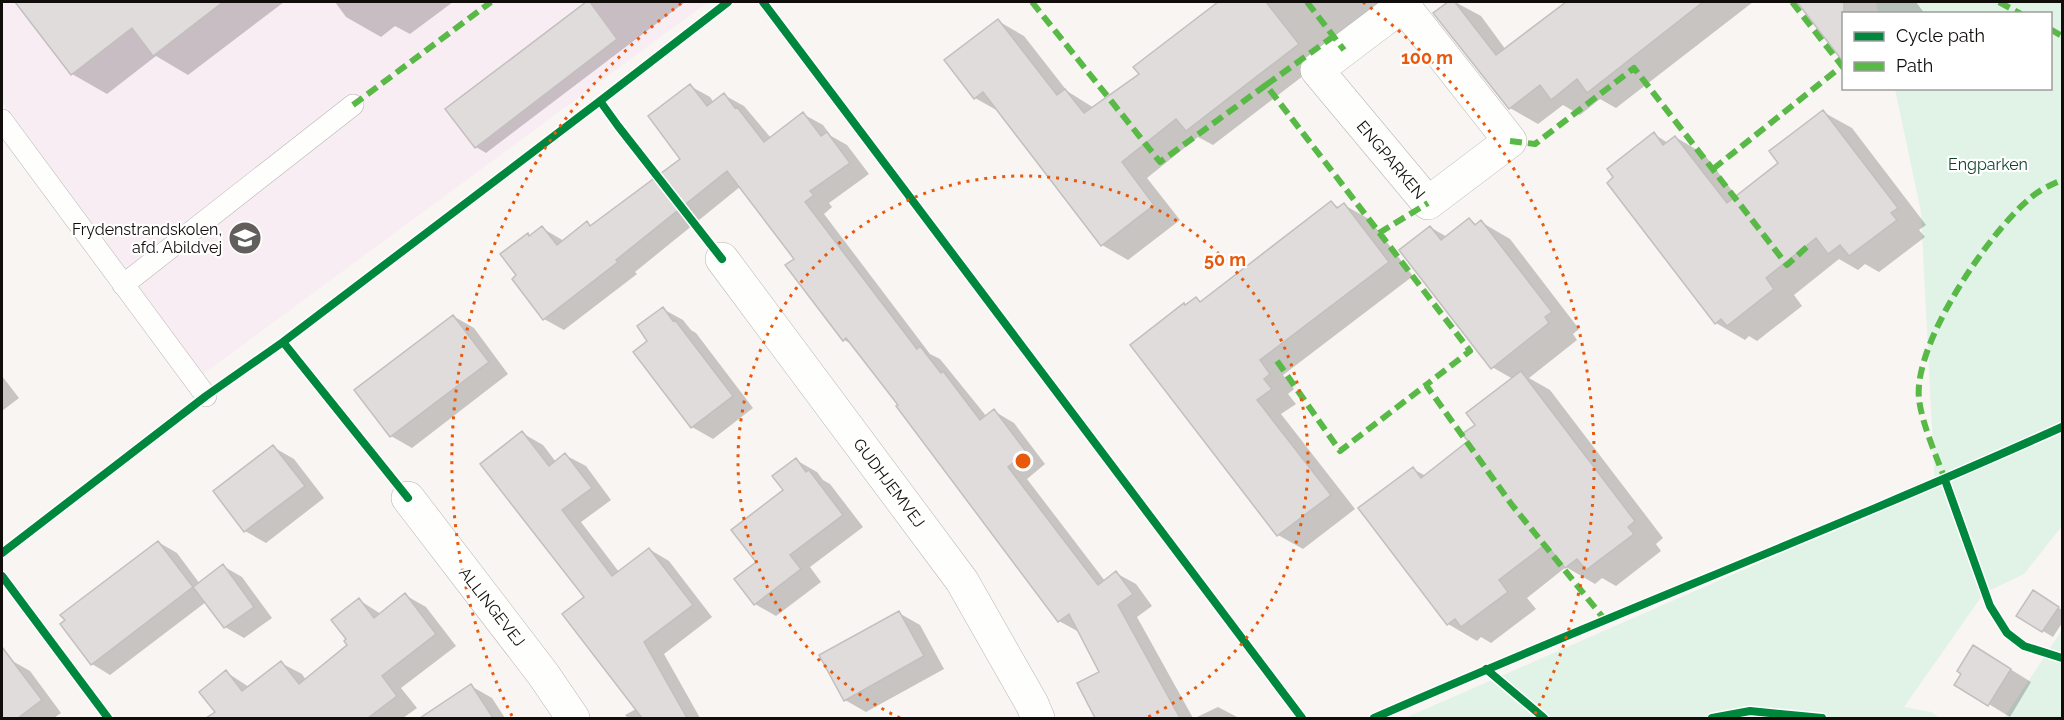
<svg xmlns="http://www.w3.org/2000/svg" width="2064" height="720" font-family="Raleway,sans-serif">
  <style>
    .education { fill: #f9edf4 }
    .green { fill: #e1f2e7 }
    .shadow { fill: #0003 }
    .building { fill: #dfdcdb; stroke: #c2bfbe; stroke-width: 1.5 }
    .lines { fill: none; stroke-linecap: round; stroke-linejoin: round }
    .lane-casing { stroke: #b8b5b3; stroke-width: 22 }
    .street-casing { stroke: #b8b5b3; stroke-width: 34 }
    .lane { stroke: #fefefd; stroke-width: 21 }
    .street { stroke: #fefefd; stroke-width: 33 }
    .quiet { stroke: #58b947; stroke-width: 6; stroke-dasharray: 12 6; stroke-linecap: butt }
    .cycleway-casing { stroke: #fff; stroke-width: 11 }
    .cycleway { stroke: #00873e; stroke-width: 8 }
    .ring { fill: none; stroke: #e8590c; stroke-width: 3; stroke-dasharray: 3 6 }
    .labels { text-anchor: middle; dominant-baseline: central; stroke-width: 4.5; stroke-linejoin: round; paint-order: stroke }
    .street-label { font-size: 16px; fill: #100d0b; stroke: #fff }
    .park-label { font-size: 16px; fill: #0f452f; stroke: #fff }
    .poi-label { font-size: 16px; fill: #100d0b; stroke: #fff; text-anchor: end }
    .centre { fill: #e8590c; stroke: #fff; stroke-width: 3 }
    .ring-label { font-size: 18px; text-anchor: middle; font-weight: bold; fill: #e8590c; stroke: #fff; stroke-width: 4.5; stroke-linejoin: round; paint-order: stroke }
  </style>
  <rect width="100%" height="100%" fill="#f9f5f2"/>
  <!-- education -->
  <path class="education" d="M2,2h706l-506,373 -200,-273z"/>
  <!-- green -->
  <path class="green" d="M1876,2h186v524l-38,48 -40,19 -80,114 27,5 9,6h-535l530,-232 -14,-274 -26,-123 155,-1v-74l-172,-1z
    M2062,630v88h-58z"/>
  <!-- shadow -->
  <path class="shadow" d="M16,2h268l-96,73 -32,-19 -49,38 -35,-20z
    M335,2h118l-43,32 -15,-8 -14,11 -35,-20z
    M588,2h97l-199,151 -10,-6 -29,-38z
    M1222,2h169l-36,34 -142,109 -15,-8 -51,41 33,42 -52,40 -26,-15 -102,-133 -25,-14 23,-77 26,15 43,55 27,17 47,-34 -5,-7z
    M1451,2h4l26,14 25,34 63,-48h184l-137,106 -16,-9 -20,16 -17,-10 -25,19 -28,-16 -75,-95z
    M1798,2h118l9,12h-81l-3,43z
    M690,86l20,11 4,6 10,-8 20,11 27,32 32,-24 20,11 8,11 16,9 22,29 -40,29 3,4 -8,7 106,140 10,5 47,58 7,-6 20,12 31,41 -18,15 78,102 11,-8 20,11 16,22 -15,11 56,101h-97l-17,-34 22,-11 -22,-41 -20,-11 -159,-216 -46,-60 -10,-5 -47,-81 -56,-73 -106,86 2,2 -73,56 -20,-11 -25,-43 11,-39 12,-9 22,13 23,-18 6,4 89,-68z
    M1823,112l29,16 74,97 -7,5 6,7 -46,35 -14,-8 -7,6 -19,-11 -45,36 8,11 -45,35 -8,-5 -4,4 -29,-17 -62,-189 14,9 7,-6 29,17 33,43 43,-34z
    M1331,203l9,5 4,-3 25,14 44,57 -130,99 11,14 -6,5 8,10 -15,10 74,95 -52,40 -25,-14 -92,-229 10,-7 6,3z
    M1469,220l9,5 3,-3 29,17 69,90 -6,5 4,6 -48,38 21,12 113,148 -7,6 5,7 -45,35 -14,-8 -7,6 -29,-17 -39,31 9,11 -45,34 -10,-6 -4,4 -29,-17 -35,-155 13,7 44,-35 7,-16 36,-46 -21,-12 -62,-140 17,10z
    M663,309l20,11 8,10 5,3 57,75 -40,31 -21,-12 -43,-86z
    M453,316l21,12 34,46 -96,74 -21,-12z
    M2,376l17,22 -17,13z
    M522,433l21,12 13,17 9,-7 21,11 25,34 -30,22 38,50 30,-23 20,12 43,56 -48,37 36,64h-72l-3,-3 11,-6 -50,-111z
    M273,447l21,12 30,39 -58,45 -21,-12z
    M796,460l21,12 6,8 7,4 33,43 -53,40 11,15 -45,34 -21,-12 3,-42z
    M158,542l19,11 23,31 23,-18 19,11 30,41 -28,20 -19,-11 -19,-25 -96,73 -18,-11z
    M405,595l21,12 30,39 -55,42 16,20 -14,10h-194l8,-6 9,-40 23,15 32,-24 21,11 4,6 43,-35 10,-45 22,14z
    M2044,598l18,12v13l-9,14 -35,-21z
    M899,613l21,12 24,44 -78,43 -21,-12z
    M9,659l21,12 31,42 -7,5h-52v-54z
    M1994,659l37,23 -21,35 -54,-33z
    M471,686l21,12 13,20h-69l-4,-6z
    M1218,707l21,11h-44z"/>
  <!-- building -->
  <path class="building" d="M15,2h208l-70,54 -21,-28 -61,47z
    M586,2h4l27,37 -142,109 -30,-39z
    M1218,2h48l33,42 -113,87 -10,-12 -54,43 32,43 -53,41 -118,-154 -9,7 -30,-39 54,-41 59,76 8,-6 19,24 55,-39 -6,-7z
    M1448,2h7l41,53 70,-53h137l-116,91 -10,-14 -26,21 -11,-15 -31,24 -76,-96z
    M1797,2h47v61z
    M690,84l17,22 17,-13 11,15 2,-1 27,35 39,-30 18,24 6,-4 23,31 -40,28 4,4 -9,7 112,147 3,-3 21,27 2,-2 37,49 14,-11 33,44 -19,14 90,118 18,-14 17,23 -15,11 62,113h-85l-18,-35 22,-11 -30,-58 -11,8 -162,-216 2,-1 -52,-67 -3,3 -58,-76 9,-6 -67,-88 -111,89 2,2 -75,58 -31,-41 4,-4 -16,-21 28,-21 1,3 13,-10 15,19 30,-24 3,5 90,-67 -32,-43z
    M1823,110l75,98 -7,5 6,7 -48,36 -9,-11 -12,9 -12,-16 -50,40 8,11 -47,37 -6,-7 -6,5 -108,-141 6,-6 -6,-8 47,-37 9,13 12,-9 52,67 51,-40 -9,-12z
    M1331,201l6,7 7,-5 45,59 -129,98 10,14 -6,5 8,10 -15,11 74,95 -54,41 -147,-191 54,-42 1,2 11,-8 4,5z
    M1469,218l6,7 6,-5 71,92 -7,5 4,6 -58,46 -92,-119 31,-24 11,14z
    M663,307l10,14 2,-1 58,76 -42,32 -58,-76 14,-11 -10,-15z
    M453,315l36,47 -99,75 -36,-47z
    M1521,371l114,150 -7,6 6,7 -48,36 -9,-11 -12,9 -19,-24 -47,36 9,12 -47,35 -6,-8 -8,6 -89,-117 55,-41 8,11 47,-37 -6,-7 13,-9 -9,-12z
    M522,431l27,35 16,-13 27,35 -30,22 50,66 37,-28 44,57 -49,37 43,76h-45l-80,-104 22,-17 -104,-133z
    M273,445l32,41 -61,46 -31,-41z
    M796,458l10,14 3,-2 34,45 -53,40 11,14 -47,36 -20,-26 22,-17 -25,-32 52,-40 -11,-14z
    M158,541l35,46 30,-23 31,43 -30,21 -31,-41 -102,78 -31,-41 5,-4 -5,-5z
    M2033,590l26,17 -17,25 -26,-16z
    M405,593l31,41 -54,42 15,20 -29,22h-162l9,-6 -16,-20 27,-22 16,21 39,-30 18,23 48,-39 -3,-4 2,-2 -15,-19 28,-22 15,20z
    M899,611l25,45 -80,45 -25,-46z
    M1973,645l38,24 -23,37 -34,-21 7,-11 -4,-3z
    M2,647l40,53 -24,18h-16z
    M471,684l22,34h-73z"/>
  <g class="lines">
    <defs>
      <path id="lane" d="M2,120l204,276
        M123,285l230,-180"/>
      <path id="street" d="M1403,5l107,136 -82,62 -111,-133 90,-68
        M722,259l240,322 70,123 6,14
        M408,498l135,176 30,44"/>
    </defs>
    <!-- lane casing -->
    <use href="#lane" class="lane-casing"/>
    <!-- street casing -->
    <use href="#street" class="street-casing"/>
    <!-- lane -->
    <use href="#lane" class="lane"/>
    <!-- street -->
    <use href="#street" class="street"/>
    <!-- quiet -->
    <path class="quiet" d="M1032,2l128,160 106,-77 204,266 -44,34
      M1307,2l37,48
      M1999,2l22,12
      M2050,29l12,7
      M1266,85l68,-49
      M353,105l138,-103
      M1510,141l25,3 99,-76 153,197 22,-20
      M1713,169l129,-103 -50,-64
      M1379,233l49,-30
      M1277,361l63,90 86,-66 86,120 93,115
      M1946,482c-9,-24 -24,-58 -27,-83 -6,-55 68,-163 108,-198 10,-10 23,-16 35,-21"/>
    <defs>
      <path id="cycleway" d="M763,2l539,716
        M600,101l18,25 104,133
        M283,342l125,156
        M1945,480l45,126 17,27 17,13 38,12
        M2,553l204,-157 77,-54 317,-241 128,-99
        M2,576l106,142
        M1486,669l58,49
        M1374,718c228,-100 461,-189 688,-291
        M1712,718l38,-7 72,7"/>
    </defs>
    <!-- cycleway casing -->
    <use href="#cycleway" class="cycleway-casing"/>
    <!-- cycleway -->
    <use href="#cycleway" class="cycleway"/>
  </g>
  <!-- distance rings -->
  <g class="ring">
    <path d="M900 718A285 285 0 1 1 1146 718"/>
    <path d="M512 716A571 571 0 0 1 683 2M1363 2A571 571 0 0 1 1534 716"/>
  </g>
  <!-- icons -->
  <defs>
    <symbol id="school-disc" viewBox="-11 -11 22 22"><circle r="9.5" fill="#625e5c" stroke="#fff"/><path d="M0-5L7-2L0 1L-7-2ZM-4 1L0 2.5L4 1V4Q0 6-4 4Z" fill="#fff"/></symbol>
  </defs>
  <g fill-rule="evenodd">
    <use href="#school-disc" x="226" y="219" width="38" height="38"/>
  </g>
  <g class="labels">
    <!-- street labels -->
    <g class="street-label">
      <text transform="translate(1391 160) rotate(50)">ENGPARKEN</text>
      <text transform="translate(889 483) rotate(53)">GUDHJEMVEJ</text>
      <text transform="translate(492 607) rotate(52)">ALLINGEVEJ</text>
    </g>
    <!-- park labels -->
    <g class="park-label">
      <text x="1988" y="164">Engparken</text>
    </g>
    <!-- poi labels -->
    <g class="poi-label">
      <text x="222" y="229">Frydenstrandskolen,<tspan x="222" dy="18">afd. Abildvej</tspan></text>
    </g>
  </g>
  <circle cx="1023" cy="461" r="9" class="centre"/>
  <g class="ring-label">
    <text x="1427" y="64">100 m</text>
    <text x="1225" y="266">50 m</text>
  </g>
  <!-- border -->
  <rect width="2064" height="720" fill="none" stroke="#100d0b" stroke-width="6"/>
  <!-- legend -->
  <rect x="1842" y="12" width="210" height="78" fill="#ffffff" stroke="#9f9e9d" stroke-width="1.5"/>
  <rect x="1854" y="32" width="30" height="9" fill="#00873e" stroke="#9f9e9d" stroke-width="1.5"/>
  <text x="1896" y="42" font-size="18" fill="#100d0b">Cycle path</text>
  <rect x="1854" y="62" width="30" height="9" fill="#58b947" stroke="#9f9e9d" stroke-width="1.5"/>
  <text x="1896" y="72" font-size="18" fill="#100d0b">Path</text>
</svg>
